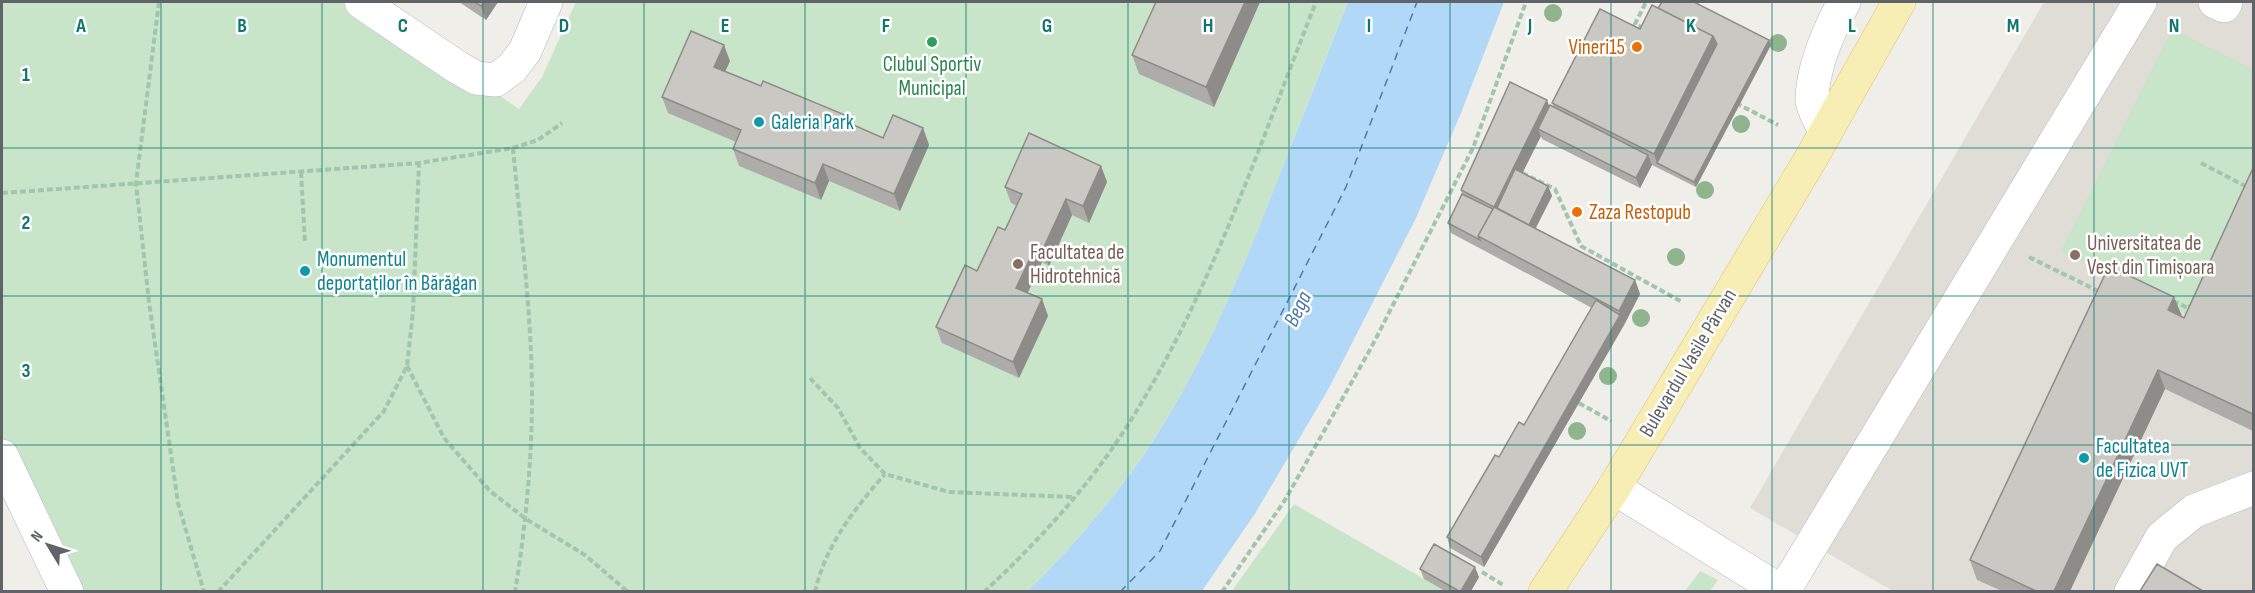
<svg xmlns="http://www.w3.org/2000/svg" width="2255" height="593" font-family="'Sofia Sans Condensed',sans-serif">
  <style>
    .education { fill: #e0ddd7 }
    .green { fill: #c8e5c9 }
    .water { fill: #b2d8f7 }
    .lines { fill: none; stroke-linecap: round; stroke-linejoin: round }
    .ferry { stroke: #4f79a8; stroke-width: 1.5; stroke-dasharray: 8 6; stroke-linecap: butt }
    .minor-casing { stroke: #b5b8bb; stroke-width: 34 }
    .major-casing { stroke: #e4c46e; stroke-width: 34 }
    .path { stroke: #a2c5ad; stroke-width: 4; stroke-dasharray: 6 3; stroke-linecap: butt }
    .minor { stroke: #fff; stroke-width: 33 }
    .major { stroke: #f7eeb6; stroke-width: 33 }
    .tree { fill: #8fb48e }
    .wall { fill: #adaca8 }
    .shaded-wall { fill: #8d8c88 }
    .building { fill: #c9c8c3; stroke: #8d8c88; stroke-width: 1.5 }
    .grid { fill: none; stroke: #0f766e; stroke-width: 1.5; stroke-opacity: 0.55 }
    .leisure-dot { fill: #2e9e5b; stroke: #fff; stroke-width: 2 }
    .food-dot { fill: #e8710a; stroke: #fff; stroke-width: 2 }
    .culture-dot { fill: #0f9aa8; stroke: #fff; stroke-width: 2 }
    .education-dot { fill: #8d6e63; stroke: #fff; stroke-width: 2 }
    .labels { text-anchor: middle; dominant-baseline: central; stroke-width: 5; stroke-linejoin: round; paint-order: stroke }
    .food-label { font-size: 21px; fill: #c56008; stroke: #fff; text-anchor: end }
    .leisure-label { font-size: 21px; fill: #27864d; stroke: #fff }
    .culture-label { font-size: 21px; fill: #0d838f; stroke: #fff; text-anchor: start }
    .education-label { font-size: 21px; fill: #785e54; stroke: #fff; text-anchor: start }
    .street-label { font-size: 21px; fill: #606367; stroke: #fff }
    .water-label { font-size: 22px; font-style: italic; fill: #4f79a8; stroke: #fff }
    .grid-label { font-size: 20px; text-anchor: middle; font-weight: bold; fill: #0f766e; stroke: #fff; stroke-width: 5; stroke-linejoin: round; paint-order: stroke }
  </style>
  <rect width="100%" height="100%" fill="#f0eee9"/>
  <!-- education -->
  <path class="education" d="M2044,2h209v589h-360l-143,-83z"/>
  <!-- green -->
  <path class="green" d="M2,2h360l157,107 23,-32 34,-75h772c-24,59 -47,118 -70,177 -35,90 -71,178 -123,259 -36,56 -80,106 -127,153h-959l-67,-135z
    M2172,29l81,40v118l-64,128 -128,-64z
    M1294,504l151,87 -214,1z
    M1700,571l18,9 -8,11h-25z"/>
  <!-- water -->
  <path class="water" d="M1348,2h156l-43,111 -45,105 -87,170 -73,124 -54,79h-174c47,-47 91,-97 127,-153 51,-80 87,-167 121,-254 24,-61 48,-122 72,-182z"/>
  <g class="lines">
    <!-- ferry -->
    <path class="ferry" d="M1120,592l40,-41 186,-364 71,-185"/>
    <defs>
      <path id="minor" d="M361,2l96,65 19,11 20,2 16,-12 13,-17 21,-49
        M2215,2l9,4 2,-4
        M1825,131c-4,-9 -12,-21 -13,-30 0,-34 17,-71 32,-99
        M2,456l65,136
        M1614,488l168,104
        M1783,592l357,-590
        M2131,592l31,-55 32,-26 60,-23"/>
      <path id="major" d="M1545,592l69,-104 199,-333 86,-153"/>
    </defs>
    <!-- minor casing -->
    <use href="#minor" class="minor-casing"/>
    <!-- major casing -->
    <use href="#major" class="major-casing"/>
    <!-- path -->
    <path class="path" d="M159,2l-23,181 13,119 29,201 26,89
      M1644,28l-9,-4 11,-22
      M1736,103l42,22
      M513,148c8,87 20,174 19,261 -1,61 -7,122 -17,183
      M2201,163l46,24
      M301,172l4,71
      M1522,173l33,16 26,57 101,56
      M2,193l417,-30 94,-15 25,-8 24,-17
      M2029,257l69,34
      M2173,301l15,7 2,-2
      M407,366l37,72 46,53 36,28 59,36 43,37
      M810,378l28,30 22,40 25,26 64,18 124,5
      M1579,403l32,18
      M1482,572l23,14
      M218,592l166,-181 23,-45 6,-54 6,-149
      M815,592c10,-46 40,-84 70,-118
      M984,592c55,-51 108,-109 147,-172 81,-130 129,-277 185,-418
      M1222,592l63,-92 86,-152 102,-200 53,-146"/>
    <!-- minor -->
    <use href="#minor" class="minor"/>
    <!-- major -->
    <use href="#major" class="major"/>
  </g>
  <!-- trees -->
  <g class="tree">
    <circle cx="1553" cy="13" r="9"/>
    <circle cx="1778" cy="43" r="9"/>
    <circle cx="1741" cy="124" r="9"/>
    <circle cx="1705" cy="190" r="9"/>
    <circle cx="1676" cy="257" r="9"/>
    <circle cx="1641" cy="318" r="9"/>
    <circle cx="1608" cy="376" r="9"/>
    <circle cx="1577" cy="431" r="9"/>
  </g>
  <!-- wall -->
  <path class="wall" d="M459,2h39l-12,18z
    M1260,2l-46,105 -75,-33 -7,-19z
    M1658,8l113,37 -75,142 -44,-22 -12,23 -98,-49 -1,-3 -19,37 26,13 4,10 -16,32 99,52 5,14 -16,31 -140,242 -34,-19 -3,-11 52,-80 25,-32 68,-117 -141,-75 -3,-10 14,-29 -1,-4 88,-83h5l-2,-4 88,-74z
    M730,61l-5,10 36,15 84,29 3,7 35,16 40,-10 6,17 -29,66 -71,-30 -8,19 -82,-34 -6,-17 3,-7 -68,-29 -6,-16z
    M1101,166l6,16 -18,41 -17,-8 -23,51 -7,-4 -14,31 14,6 6,17 -29,62 -77,-35 -6,-16 69,-97 12,-24 -6,-3 -6,-16z
    M2253,168v263l-88,-42 -95,202h-68l-25,-11 -7,-20 211,-244 3,2z
    M1420,569l59,8 -8,14h-26l-21,-12z"/>
  <!-- shaded-wall -->
  <path class="shaded-wall" d="M484,2h14l-12,18 -5,-14z
    M1245,2h15l-46,105 -8,-20z
    M1713,36l5,14 -61,113 -3,-9z
    M1769,40l2,5 -75,142 -2,-5z
    M724,45l6,16 -10,22 -6,-16z
    M1547,100l5,14 -14,15 3,7 -39,78 -8,-7z
    M845,115l6,16 -9,-11z
    M923,128l6,17 -29,66 -6,-17z
    M1648,155l4,10 -12,23 -4,-10z
    M823,164l6,17 -8,19 -6,-17z
    M1101,166l6,16 -18,41 -6,-17z
    M1548,186l4,10 -21,41 -3,-10z
    M1066,199l6,16 -23,51 -6,-17z
    M1036,246l6,16 -20,42 -6,-16z
    M1635,280l5,14 -16,31 -140,242 -3,-10 139,-242 -1,-4z
    M2174,297l8,19 -14,-6z
    M1042,299l6,17 -29,62 -6,-16z
    M2158,370l7,19 -95,202h-16z
    M1475,567l4,10 -8,14h-10z"/>
  <!-- building -->
  <path class="building" d="M475,2h9l-3,4z
    M1156,2h89l-39,85 -74,-32z
    M1662,2h32l75,38 -75,142 -37,-19 60,-119 -4,-8 -55,-28z
    M1652,5l61,31 -59,118 -102,-51 48,-94 40,20z
    M691,31l33,14 -10,22 47,19 2,-5 82,34 -3,5 41,18 10,-23 30,13 -29,66 -71,-30 -8,19 -82,-34 8,-19 -79,-33z
    M1510,82l37,18 -53,107 -33,-17z
    M1550,105l98,50 -12,23 -98,-49z
    M1029,133l72,33 -18,40 -17,-7 -23,50 -7,-3 -20,42 26,11 -29,63 -77,-35 29,-62 12,6 21,-44 7,3 17,-36 -17,-7z
    M2253,168v246l-95,-44 -104,221h-18l-66,-31 139,-294 65,31 -6,13 16,8z
    M1515,169l33,17 -19,39 -32,-17z
    M1462,194l31,15 -15,27 2,4 -32,-17z
    M1494,207l141,73 -16,31 -141,-75z
    M1596,300l24,15 -139,242 -34,-20 48,-82 4,2 20,-35 5,3z
    M1434,544l41,23 -14,24h-2l-39,-22z
    M2157,564l46,27h-63z"/>
  <!-- grid -->
  <path class="grid" d="M161,2v590M322,2v590M483,2v590M644,2v590M805,2v590M966,2v590M1128,2v590M1289,2v590M1450,2v590M1611,2v590M1772,2v590M1933,2v590M2094,2v590M2,148h2252M2,296h2252M2,445h2252"/>
  <!-- markers -->
  <circle class="leisure-dot" cx="932" cy="42" r="6"/>
  <g class="food-dot">
    <circle cx="1637" cy="47" r="6"/>
    <circle cx="1577" cy="212" r="6"/>
  </g>
  <g class="culture-dot">
    <circle cx="759" cy="122" r="6"/>
    <circle cx="305" cy="271" r="6"/>
    <circle cx="2084" cy="458" r="6"/>
  </g>
  <g class="education-dot">
    <circle cx="2075" cy="255" r="6"/>
    <circle cx="1018" cy="264" r="6"/>
  </g>
  <g class="labels">
    <!-- food labels -->
    <g class="food-label">
      <text x="1625" y="47">Vineri15</text>
      <text x="1589" y="212" text-anchor="start">Zaza Restopub</text>
    </g>
    <!-- leisure labels -->
    <g class="leisure-label">
      <text x="932" y="64">Clubul Sportiv<tspan x="932" dy="24">Municipal</tspan></text>
    </g>
    <!-- culture labels -->
    <g class="culture-label">
      <text x="771" y="122">Galeria Park</text>
      <text x="317" y="259">Monumentul<tspan x="317" dy="24">deportaților în Bărăgan</tspan></text>
      <text x="2096" y="446">Facultatea<tspan x="2096" dy="24">de Fizica UVT</tspan></text>
    </g>
    <!-- education labels -->
    <g class="education-label">
      <text x="2087" y="243">Universitatea de<tspan x="2087" dy="24">Vest din Timișoara</tspan></text>
      <text x="1030" y="252">Facultatea de<tspan x="1030" dy="24">Hidrotehnică</tspan></text>
    </g>
    <!-- street labels -->
    <g class="street-label">
      <text transform="translate(1688 363) rotate(-59)">Bulevardul Vasile Pârvan</text>
    </g>
    <!-- water labels -->
    <g class="water-label">
      <text transform="translate(1298 309) rotate(-64)">Bega</text>
    </g>
  </g>
  <g class="grid-label">
    <text x="81" y="32">A</text>
    <text x="242" y="32">B</text>
    <text x="403" y="32">C</text>
    <text x="564" y="32">D</text>
    <text x="725" y="32">E</text>
    <text x="886" y="32">F</text>
    <text x="1047" y="32">G</text>
    <text x="1208" y="32">H</text>
    <text x="1369" y="32">I</text>
    <text x="1530" y="32">J</text>
    <text x="1691" y="32">K</text>
    <text x="1852" y="32">L</text>
    <text x="2013" y="32">M</text>
    <text x="2174" y="32">N</text>
    <text x="26" y="81">1</text>
    <text x="26" y="229">2</text>
    <text x="26" y="377">3</text>
  </g>
  <!-- border -->
  <rect width="2255" height="593" fill="none" stroke="#606367" stroke-width="6"/>
  <!-- north arrow -->
  <g transform="translate(48 545) rotate(308)" stroke="#ffffff" stroke-width="4.5" paint-order="stroke">
  <path d="M0-4.5L10 22L0 15L-10 22Z" fill="#606367"/>
  <text y="-9" font-size="16" font-weight="bold" text-anchor="middle" fill="#606367">N</text>
  </g>
</svg>
